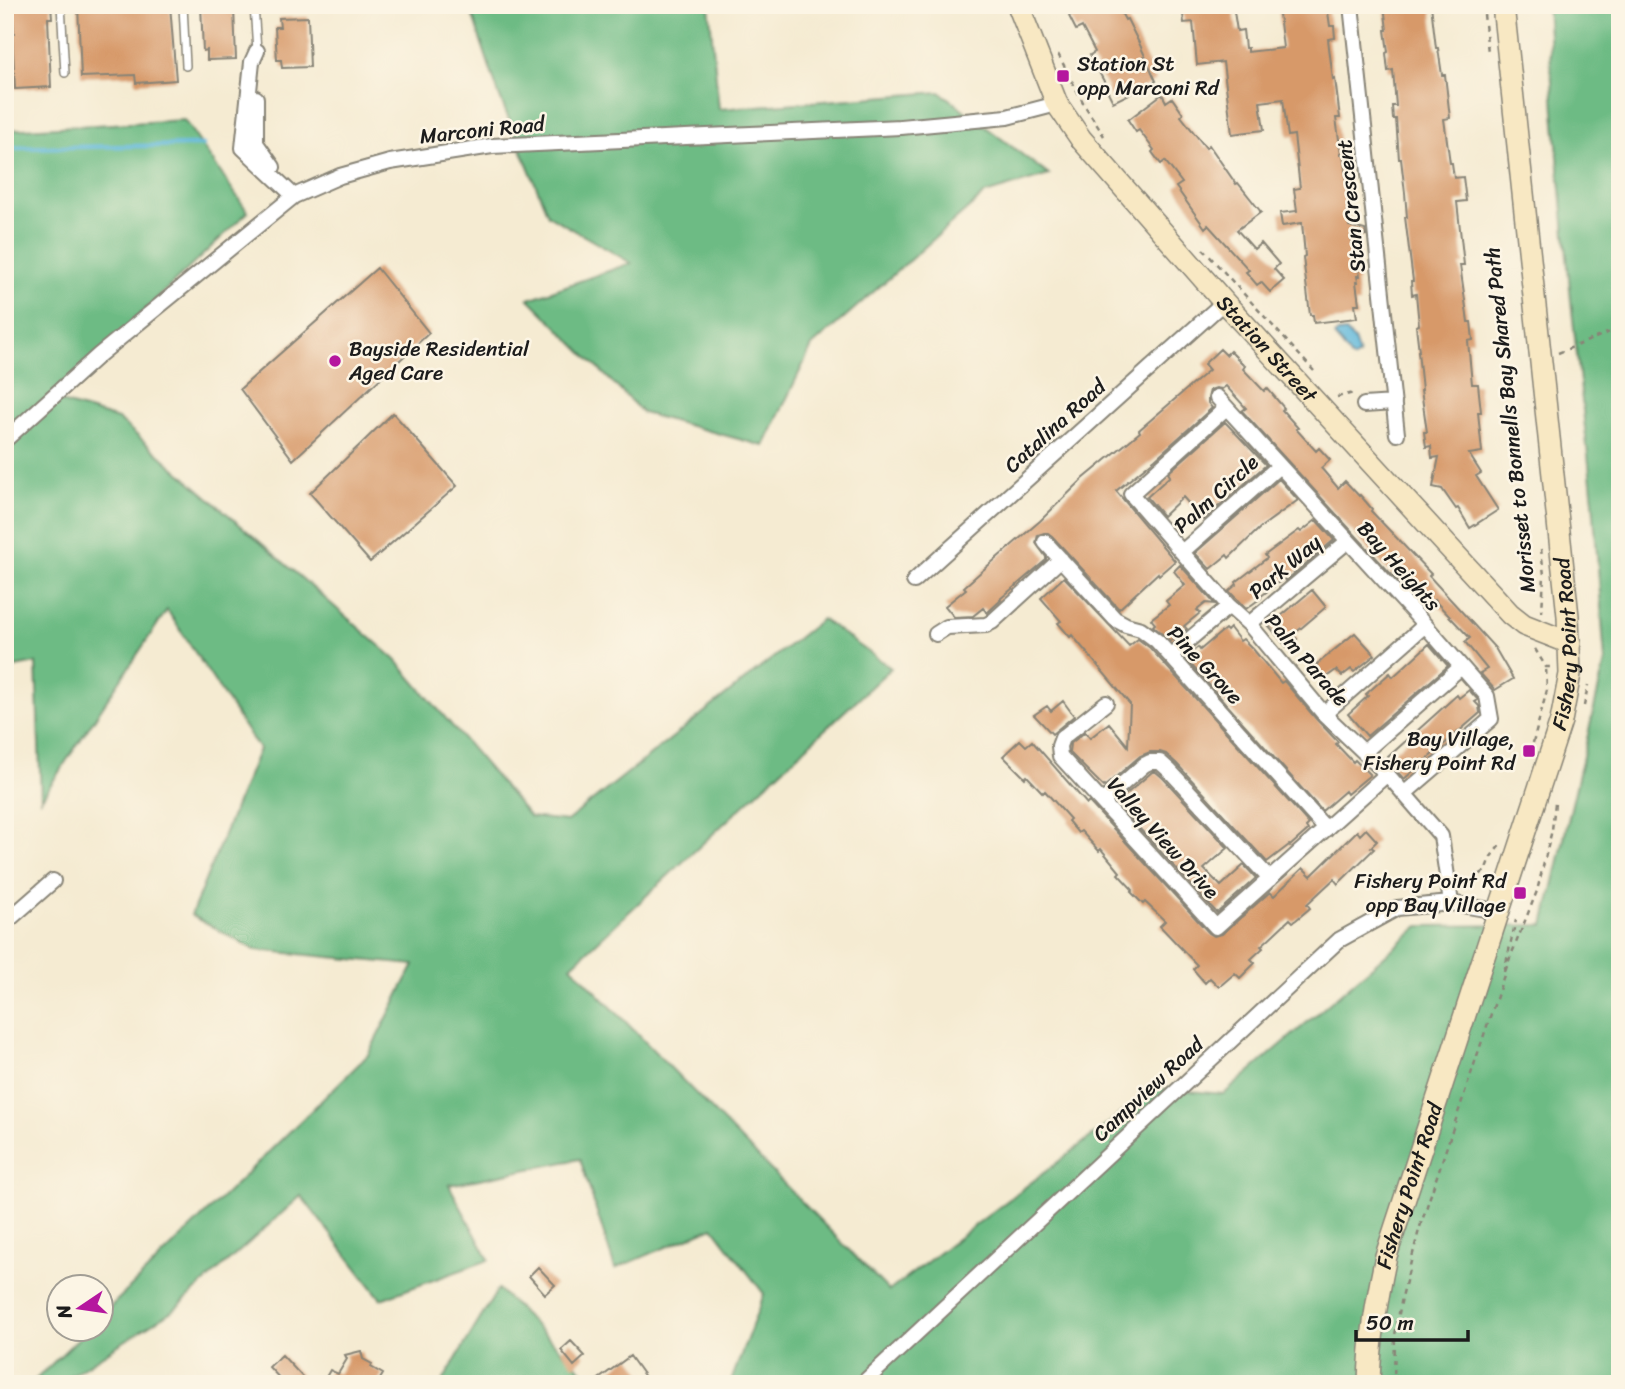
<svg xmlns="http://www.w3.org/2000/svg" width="1625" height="1389" font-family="Sriracha,sans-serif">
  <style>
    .forest { fill: #6dbb84; stroke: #446c50; stroke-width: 2 }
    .water { fill: #5db7db; stroke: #3c6a7c; stroke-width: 2 }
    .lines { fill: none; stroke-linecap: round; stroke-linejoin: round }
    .stream { stroke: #5db7db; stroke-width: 4.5 }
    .building { fill: #d79969 }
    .lane-casing { stroke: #888477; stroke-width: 10 }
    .street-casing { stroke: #888477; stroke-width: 18 }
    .secondary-casing { stroke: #888477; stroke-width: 24 }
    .path { stroke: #888477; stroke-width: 2.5; stroke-dasharray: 5 5; stroke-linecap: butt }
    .lane { stroke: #fff; stroke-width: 7 }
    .street { stroke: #fff; stroke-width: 14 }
    .secondary { stroke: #f8e8c3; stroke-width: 21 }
    .poi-dot { fill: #b5179e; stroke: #fcf5e5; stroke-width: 2.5 }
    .labels { text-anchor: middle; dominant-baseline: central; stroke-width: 5; stroke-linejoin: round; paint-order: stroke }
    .poi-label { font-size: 21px; fill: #1c1c1c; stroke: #fcf5e5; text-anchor: start }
    .street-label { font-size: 21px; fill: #1c1c1c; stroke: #fcf5e5 }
  </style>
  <rect width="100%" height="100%" fill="#fcf5e5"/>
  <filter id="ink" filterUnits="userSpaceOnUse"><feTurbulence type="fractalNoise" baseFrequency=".0143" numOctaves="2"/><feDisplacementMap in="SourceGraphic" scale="14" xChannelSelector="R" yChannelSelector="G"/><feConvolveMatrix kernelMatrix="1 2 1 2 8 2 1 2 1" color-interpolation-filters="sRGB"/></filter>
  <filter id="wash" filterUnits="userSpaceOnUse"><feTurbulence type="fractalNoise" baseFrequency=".00686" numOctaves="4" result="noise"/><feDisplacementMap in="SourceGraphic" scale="28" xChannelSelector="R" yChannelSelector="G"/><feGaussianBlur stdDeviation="1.57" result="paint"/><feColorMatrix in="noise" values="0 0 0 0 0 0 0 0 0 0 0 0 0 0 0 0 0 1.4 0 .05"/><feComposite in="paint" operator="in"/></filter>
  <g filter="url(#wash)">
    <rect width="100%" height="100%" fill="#f5ebd2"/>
    <!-- forest -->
    <path class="forest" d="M469,5h240l10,104 221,-17 109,83 -64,19 -173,152 -48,100 -121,-33 -114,-114 102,-36 -83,-48 -49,-120z
      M1547,5h73v1379h-890l34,-90 -51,-67 -98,42 -35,-110 -131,26 40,75 -108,39 -80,-103 -126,113 -118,75h-26l56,-54h15v-15l266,-260 46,-90 -159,-15 -64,-35 68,-166 -92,-139 -126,189 -5,-136 -31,6v-539l179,-10 64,92 -197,187 67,20 278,241 134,157 37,4 255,-202 69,49 -320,298 318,325 266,-203 69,6 195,-168 125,-1 61,-264 -12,-160 -22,-200 -17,-189z
      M498,1289l98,95h-155z"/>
    <!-- water -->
    <path class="water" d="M1346,332l8,8 5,15 -7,4 -11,-15 -7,-8 3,-3z"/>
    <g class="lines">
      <!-- stream -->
      <path class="stream" d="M5,148l198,-3"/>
    </g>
    <g id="blocks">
      <!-- building -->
      <path class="building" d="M12,5h39l1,13h-4l3,69 -36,2 -3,-56h2z
        M78,5h92l6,75 -40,3 -1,-8 -54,2z
        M201,5h13v5l20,-1 2,50 -29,1v-10l-4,1z
        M1068,5h49l8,15 2,-1 13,26 16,36 -43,21 -7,-14 1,-1 -17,-32 5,-3 -13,-25 -6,3 -7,-14 3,-2z
        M1182,5h51l4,26 6,-1 2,18h3v4l35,-4 -5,-43h49l3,21h4l1,12 -7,1 5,41 2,-1 5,39h-4l5,36h2l5,37 1,12 -2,1 2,22 16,4 1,5 -15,1 3,29 4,-1 2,12h-3l1,6h-2l3,22h-4l2,14 -43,5 -1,-8h-3l-7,-58 2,-1 -3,-33 -20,3 -2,-13 17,-2 -3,-22 6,-1 -6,-53 -6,1 -5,-37 -23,3 4,28 -32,4 -9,-72 -26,3 -4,-43 -9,1z
        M1384,5h47l5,43h2l4,27h3l5,43 -6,1 6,44h2l2,15 9,-1 3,24 -9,1 7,63h-4l8,57h3l2,18 -5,1 4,43h6l3,28h-3l4,40 -13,2 12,19 -5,3 22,34 -28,18 -12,-20 -2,1 -14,-20 -9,-2 6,-30 -7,1 -1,-12 -5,1 -2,-15h3l-6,-42h1l-4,-39h1l-3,-25 3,-1 -3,-31 -4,1 -1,-14h2l-8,-64h2l-2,-24 -4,-34h-2l-3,-40h-3l-1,-13h4l-3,-36 -5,1 -2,-18 2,-1 -3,-22h2z
        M308,17l2,50 -28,1 -1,-8h-4l-2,-33h5l-1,-9z
        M1162,94l4,8 6,-4 11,16 -2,2 25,32 3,-3 27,39 2,-1 23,29 -24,18 17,19 7,-6 18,21 -5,5 10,11 -14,12 -9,-10 -4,3 -11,-13 3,-2 -41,-45 -3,3 -29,-41 6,-4 -17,-22 -4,3 -9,-12 2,-2 -15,-20 -3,2 -8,-12z
        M377,268l52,65 -136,127 -53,-71z
        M1220,349l6,6 4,-4 15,15 -2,3 21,22 3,-3 17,20 -2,2 16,18 -2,1 20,22 3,-3 11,12 -9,8 17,20 7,-7 14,15 1,-1 12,14 -1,2 60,63 -2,2 66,72 18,31 -18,11 -15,-17 7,-4 -22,-27 5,-4 -36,-38 -8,8 -34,-33 -150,-164 4,-3 -20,-22 -4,3 -6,-1 -6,2 -2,8v5l4,5 -57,51 -39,32 59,70 -16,14 -1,-2 -39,36 -67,-73 -4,-3h-4l-6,2 -2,8 10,14v3l-46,39 1,1 -14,13 -4,-5 -10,8 -19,1 -9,-11 21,-17 -2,-2 19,-17 57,-49 43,-42 57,-47 -1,-2 70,-60 -5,-6z
        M393,413l64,73 -87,76 -60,-69z
        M1225,422l41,43 -63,55 -20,-23 -20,19 -16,-19 23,-21 -2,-3z
        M1279,479l19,21 -37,27 -32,31 -2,-3 -17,14 -15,-16z
        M1316,520l18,20 -45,38 -4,3 -1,-3 -24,19 1,1 -15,11 -17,-18 8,-7 -1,-2 31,-24 -2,-3 34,-25 2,2z
        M1180,565l35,39 -9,-1 -9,7 3,3 -16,13 3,3 -17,12 -17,-15 2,-2 -4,-5 18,-14 -3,-4 19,-16 -11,-14z
        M1064,577l65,69 9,-7 12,9 159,176 -3,3 2,3 -18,16 -1,-1 -22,17 -90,-98 -11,-10 -6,-2h-10l-10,4 -36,31 -35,-35 1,-8 15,-12 5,6 19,-15 19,23 2,-42 -58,-69 -2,2 -12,-14 3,-2 -20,-23z
        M1312,590l14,17 -33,28 4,4 -10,8 -18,-21z
        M1230,628l10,13 3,-2 10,10 28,34 3,-2 33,39 21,22 -2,2 17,18 2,-2 15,15 -23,19 -2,-3 -23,20 -137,-153 13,-11 2,3 25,-21 2,2z
        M1355,633l20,22 -21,17 -3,-3 -9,7 -6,-6 -11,8 -9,-13z
        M1429,644l19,22 -81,70 -19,-22 20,-18 -2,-2 24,-21 3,4z
        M1469,690l9,10 -3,2 4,4 1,7 -76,66 -16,-17v-5l69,-62 2,3z
        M1063,701l11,15 -22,18 -18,-19 13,-9 4,5z
        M1020,740l6,6 6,-5 55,63 2,-2 120,131 5,3 8,-2 48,-42 4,4 29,-28 8,8 46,-45 3,4 6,-6 11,12 -6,6 3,2 -36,35 -4,-5 -27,25 3,4 -14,12 -3,2 -3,-3 -29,27 2,2 -12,11 4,4 -15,15 -5,-5 -16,14 -9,-9 -5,5 -12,-14 4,-4 -37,-39 5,-5 -20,-19 -2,2 -12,-12 2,-2 -15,-16 2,-2 -19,-23 -2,2 -18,-20 -3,2 -10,-12 2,-2 -25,-28 -2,2 -16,-17 -2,2 -22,-22z
        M1152,772h4l7,6 65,70 -24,21 17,17 23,-21 12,13 -39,35 -101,-110z
        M538,1267l17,18 -10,9 -16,-18z
        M571,1341l14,15 -11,10 -13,-16z
        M361,1351l2,8 9,5 -1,3 12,7 -6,10h-55l8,-14 8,4 9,-15 -2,-4z
        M282,1355l27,29h-24l-16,-17z
        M630,1356l20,28h-58z"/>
    </g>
  </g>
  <g filter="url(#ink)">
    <use href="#blocks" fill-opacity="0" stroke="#888477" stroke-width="2"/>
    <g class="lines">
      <defs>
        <path id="lane" d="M61,5l4,68
          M183,5l3,61
          M254,5l3,46"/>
        <path id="street" d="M1351,5l46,429
          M257,51l-5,11 -9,86 51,48
          M256,98v45l17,24
          M1217,397l208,228 62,71 4,23 -87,75
          M1364,405l30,-2
          M1226,408l-95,86 98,112 20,18 75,90 63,60 54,62 10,67
          M5,440l94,-85 195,-159 46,-20 50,-14 102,-16 409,-19 106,-10 50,-13
          M1045,542l70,77 11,6 15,4 16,12 169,188
          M1182,552l97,-86
          M914,581l310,-279
          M1249,624l99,-83
          M936,634l11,-7 39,-2 6,-3 69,-63
          M1171,655l58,-49
          M1106,703l-44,35 -3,8 1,10 156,171 171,-153
          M1324,714l101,-89
          M1364,752l97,-85
          M1102,802l42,-37 6,-3h10l10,9 100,108
          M5,923l48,-42
          M862,1384l477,-444 58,-32 54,-5 34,6 12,9"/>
        <g id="secondary">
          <path id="s1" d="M1018,5l39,99 24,35 143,163 286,312 14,11 46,18"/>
          <path id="s2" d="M1369,1384c1,-45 8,-85 17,-128l175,-535 9,-47 -2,-58 -65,-611"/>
        </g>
      </defs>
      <!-- lane casing -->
      <use href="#lane" class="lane-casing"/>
      <!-- street casing -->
      <use href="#street" class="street-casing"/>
      <!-- secondary casing -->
      <use href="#secondary" class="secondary-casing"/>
      <!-- path -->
      <path class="path" d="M1483,5l5,47
        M1058,54l27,52 19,30
        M1203,249l111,122
        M1558,353l52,-21 10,-2
        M1337,397l17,-4
        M1541,549l3,26 -2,37
        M1535,649l11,18h8
        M1584,706l4,-21
        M1533,743l14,-53 -1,-23
        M1465,887l3,-4 17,-12 5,-13 10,-13
        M1504,972l12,-52
        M1394,1384l1,-49 7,-38 17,-67 89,-267 29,-72 15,-61 3,-27"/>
      <!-- lane -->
      <use href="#lane" class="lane"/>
      <!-- street -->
      <use href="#street" class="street"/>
      <!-- secondary -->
      <use href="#secondary" class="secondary"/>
    </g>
  </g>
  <!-- markers -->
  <g class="poi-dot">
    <rect x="1056" y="69" width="14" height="14" rx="3.5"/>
    <circle cx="335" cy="361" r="7"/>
    <rect x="1522" y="744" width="14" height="14" rx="3.5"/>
    <rect x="1513" y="886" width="14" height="14" rx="3.5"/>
  </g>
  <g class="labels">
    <!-- poi labels -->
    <g class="poi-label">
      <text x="1077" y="64">Station St<tspan x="1077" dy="24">opp Marconi Rd</tspan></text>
      <text x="349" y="349">Bayside Residential<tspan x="349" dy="24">Aged Care</tspan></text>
      <text x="1515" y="739" text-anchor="end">Bay Village,<tspan x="1515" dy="24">Fishery Point Rd</tspan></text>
      <text x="1506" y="881" text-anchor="end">Fishery Point Rd<tspan x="1506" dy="24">opp Bay Village</tspan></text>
    </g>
    <!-- street labels -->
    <g class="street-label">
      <text transform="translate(482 130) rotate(-6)">Marconi Road</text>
      <text transform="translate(1351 206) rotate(-96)">Stan Crescent</text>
      <text stroke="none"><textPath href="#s1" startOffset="429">Station Street</textPath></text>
      <text transform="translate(1510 420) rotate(-96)">Morisset to Bonnells Bay Shared Path</text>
      <text transform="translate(1055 426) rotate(-42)">Catalina Road</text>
      <text transform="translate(1216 494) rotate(-42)">Palm Circle</text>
      <text transform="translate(1399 566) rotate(48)">Bay Heights</text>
      <text transform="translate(1285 567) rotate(-40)">Park Way</text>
      <text stroke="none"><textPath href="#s2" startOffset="770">Fishery Point Road</textPath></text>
      <text transform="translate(1307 660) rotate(49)">Palm Parade</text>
      <text transform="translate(1205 665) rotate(47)">Pine Grove</text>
      <text transform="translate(1163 838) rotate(48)">Valley View Drive</text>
      <text transform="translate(1148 1089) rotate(-43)">Campview Road</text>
      <text stroke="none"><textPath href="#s2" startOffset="203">Fishery Point Road</textPath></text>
    </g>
  </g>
  <!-- margin -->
  <rect width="1625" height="1389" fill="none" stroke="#fcf5e5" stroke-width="28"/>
  <!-- north arrow -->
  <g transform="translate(80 1308) rotate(257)"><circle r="33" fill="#fcf5e5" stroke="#a29e95" stroke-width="2"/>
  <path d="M0-5L12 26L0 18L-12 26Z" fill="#b5179e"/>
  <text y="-10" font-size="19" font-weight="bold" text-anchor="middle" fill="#1c1c1c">N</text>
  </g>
  <!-- scale -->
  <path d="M1356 1330v10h112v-10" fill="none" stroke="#1c1c1c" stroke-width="3.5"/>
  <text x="1366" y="1330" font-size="21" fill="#1c1c1c" stroke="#fcf5e5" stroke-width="5" paint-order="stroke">50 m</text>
</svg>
